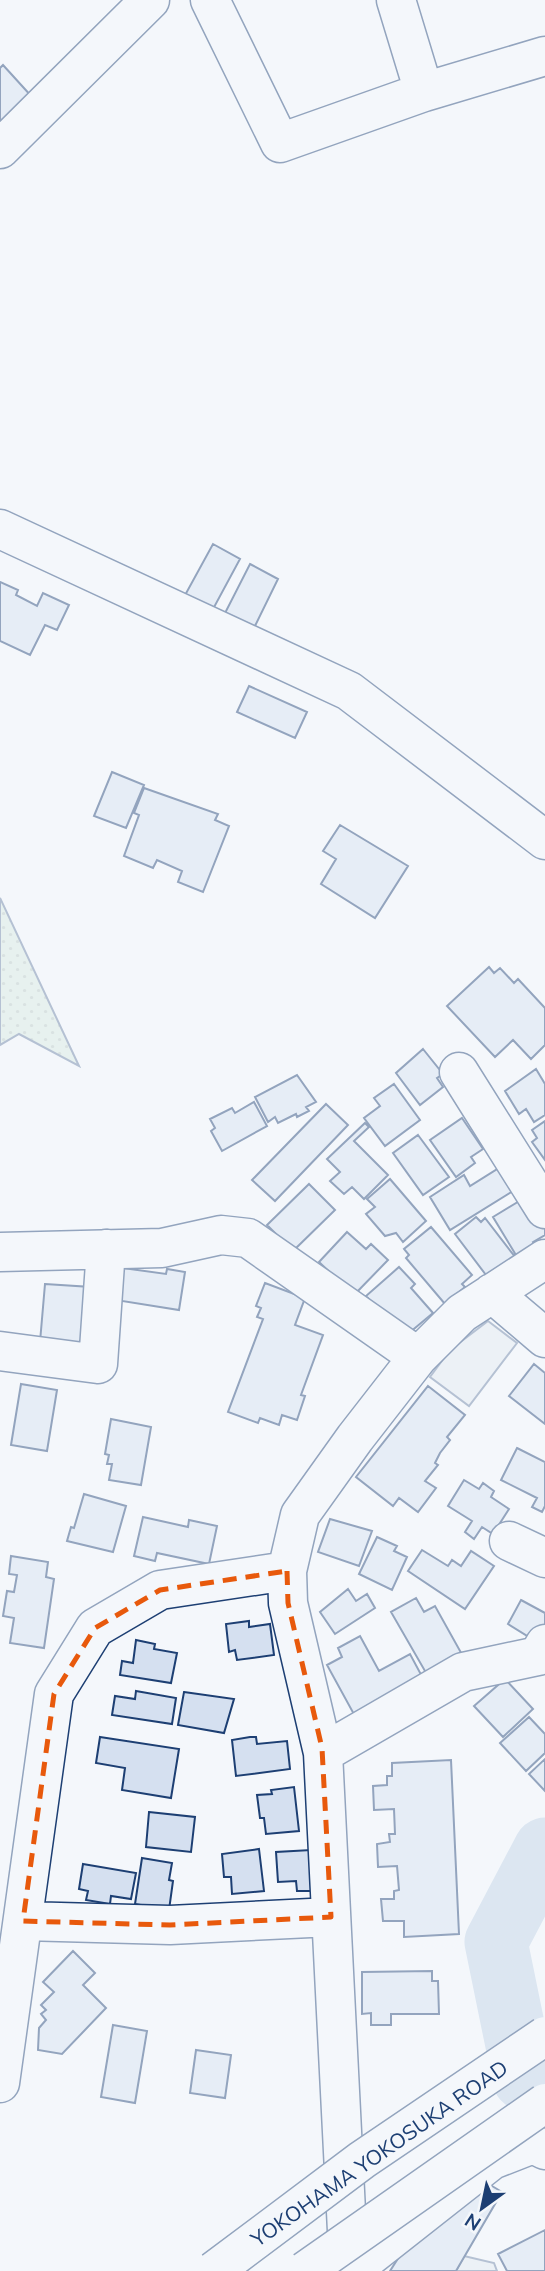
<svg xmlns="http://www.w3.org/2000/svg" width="545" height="2271" font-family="Mulish,sans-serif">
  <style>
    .grass { fill: url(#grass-dots); stroke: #687fa3; stroke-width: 2 }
    .parking { fill: #e3e8f0; stroke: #687fa3; stroke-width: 2 }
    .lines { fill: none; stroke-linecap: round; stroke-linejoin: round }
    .river { stroke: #bed0e5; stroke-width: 63 }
    .building { fill: #d5e0f0; stroke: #1d3f73; stroke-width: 2 }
    .minor-casing { stroke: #1d3f73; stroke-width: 41 }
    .minor { stroke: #f4f7fb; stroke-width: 38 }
    .highway-bridge-casing { stroke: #1d3f73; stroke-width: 41; stroke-linecap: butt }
    .highway-bridge { stroke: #f4f7fb; stroke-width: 38 }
    .marked { fill: none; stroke: #e8590c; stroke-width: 5; stroke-dasharray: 14 9; stroke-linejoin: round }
    .labels { text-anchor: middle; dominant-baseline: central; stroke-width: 5; stroke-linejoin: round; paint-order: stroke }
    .street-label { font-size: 21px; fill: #1d3f73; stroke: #f4f7fb }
  </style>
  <defs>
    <pattern id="grass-dots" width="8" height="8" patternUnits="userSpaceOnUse" patternTransform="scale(1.75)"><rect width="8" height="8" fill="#d7e8df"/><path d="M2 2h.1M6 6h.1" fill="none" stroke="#b8c8c3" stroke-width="1.8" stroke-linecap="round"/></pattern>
  </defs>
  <rect width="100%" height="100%" fill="#f4f7fb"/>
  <!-- grass -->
  <path class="grass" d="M0,898l79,168 -60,-32 -19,11z"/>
  <!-- parking -->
  <path class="parking" d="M488,1321l29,22 -48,63 -39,-29 20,-27z
    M464,2256l30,7 3,8h-41z"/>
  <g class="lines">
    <!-- river -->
    <path class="river" d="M545,1849l-49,93 28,137 21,16"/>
  </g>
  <!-- building -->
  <path class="building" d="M3,65l30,33 -33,30v-60z
    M213,544l27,15 -28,52 -28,-14z
    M250,564l28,15 -26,53 -29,-15z
    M0,582l18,8 -2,5 21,11 6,-13 26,12 -12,25 -12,-5 -15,30 -30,-14z
    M249,686l58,26 -12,26 -58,-26z
    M112,772l32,13 -18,43 -32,-12z
    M144,788l74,26 -3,6 14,6 -26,66 -25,-10 4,-11 -25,-11 -4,8 -29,-12 15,-41 -5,-2z
    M340,825l68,41 -33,52 -54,-34 15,-25 -13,-8z
    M489,967l5,6 6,-5 14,15 4,-4 27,29v37l-14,14 -18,-19 -18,17 -48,-51z
    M423,1049l20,25 -6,4 6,9 -23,18 -24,-32z
    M536,1069l9,15v31l-11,7 -8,-13 -7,5 -14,-23z
    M297,1075l19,27 -10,5 3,4 -12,6 -1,-3 -18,9 -3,-6 -7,5 -13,-25z
    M394,1084l26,36 -35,26 -21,-28 16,-12 -6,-8z
    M254,1102l13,24 -45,25 -11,-20 4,-3 -5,-9 22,-11 3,5z
    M326,1104l22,21 -73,76 -23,-21z
    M462,1118l21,31 -12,8 4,6 -19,14 -26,-37z
    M545,1121v39l-13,-18 5,-4 -5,-8z
    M365,1123l4,4 -15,14 34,34 -24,24 -12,-12 -8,7 -14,-13 10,-9 -13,-13z
    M418,1135l31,42 -26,18 -30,-42z
    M499,1168l14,23 -63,39 -20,-33 34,-22 6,11z
    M390,1179l36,42 -23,21 -7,-9 -11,3 -19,-22 9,-7 -8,-8z
    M309,1184l26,26 -42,41 -26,-26z
    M526,1197l19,30v8l-12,7 4,7 -18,11 -26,-43z
    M476,1217l5,5 4,-4 34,44 -30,17 -34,-45z
    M431,1227l41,48 -10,9 3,3 -20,17 -39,-46 3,-3 -5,-6z
    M347,1232l19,17 5,-5 17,16 -34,35 -35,-33z
    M399,1267l16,17 -4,4 22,25 -30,25 -37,-42z
    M123,1268l43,6 1,-5 18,3 -6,38 -57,-9v-4l-4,-1z
    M265,1283l40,15 -10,27 28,10 -22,60 4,1 -8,24 -15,-5 -3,10 -19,-7 -2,5 -30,-11 35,-93 -6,-2 4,-9 -5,-2z
    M45,1284l46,3 -4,59 -47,-4z
    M534,1364l11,9v51l-36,-28z
    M21,1384l36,6 -10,61 -36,-6z
    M428,1386l37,29 -18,22 3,3 -10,13 -5,10 3,2 -13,16 11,7 -18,24 -19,-14 -6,8 -37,-29z
    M111,1419l40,8 -10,58 -32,-5 3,-16h-5l2,-9 -4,-1z
    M517,1448l28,14v44l-3,6 -10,-5 5,-9 -36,-18z
    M464,1480l15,9 4,-6 11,8 -3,6 18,12 -16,25 -11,-7 -8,12 -9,-7 7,-11 -24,-15z
    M84,1494l42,12 -13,46 -46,-11 4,-14 3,1z
    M143,1517l45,10 1,-7 28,6 -8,38 -52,-11 -2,8 -21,-5z
    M330,1519l42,12 -13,35 -41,-14z
    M377,1537l20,9 -3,5 13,6 -15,33 -33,-16z
    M422,1550l26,16 4,-6 9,6 10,-15 23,15 -29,43 -57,-38z
    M11,1556l37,6 -2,15 8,2 -10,69 -34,-5 4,-25 -11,-2 4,-25 7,1 3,-17 -8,-1z
    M348,1589l8,12 11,-7 8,14 -40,26 -15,-22z
    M416,1598l8,14 11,-6 29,52 -35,20 -38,-66z
    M521,1600l24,13v15l-8,14 -29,-18z
    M249,1621v6l21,-3 4,31 -37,5 -2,-10 -6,2 -3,-28z
    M360,1636l19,35 31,-17 15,28 -69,36 -29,-53 15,-8 -4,-9z
    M136,1640l19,4 -1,5 23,4 -6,30 -51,-8 2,-14 11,2z
    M505,1679l28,30 -30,28 -29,-31z
    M136,1691l40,7 -4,26 -60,-9 3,-19 20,3z
    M184,1692l50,7 -10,34 -46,-8z
    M529,1717l16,17v19l-19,18 -26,-28z
    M100,1737l79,12 -8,49 -49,-8 3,-22 -29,-5z
    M250,1737h6l1,7 30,-3 3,28 -54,7 -4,-36z
    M545,1759v32l-16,-17z
    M451,1760l8,174 -55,3v-16h-21l-2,-22h13v-8l5,-1 -2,-24 -19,1 -1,-23 13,-2 -1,-8h6l-1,-25 -20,1 -1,-24 14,-1v-9h5v-13z
    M294,1787l5,44 -33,3 -2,-16h-4l-3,-23 15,-1 -1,-4z
    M149,1812l46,5 -4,35 -45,-5z
    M259,1849l5,42 -32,3 -1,-17h-7l-2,-23z
    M311,1850l2,41h-16l-1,-10 -18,1 -2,-30z
    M142,1858l30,5 -3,17 4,1 -4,29 -34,-6z
    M83,1864l53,9 -5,26 -20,-3 -1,8 -24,-4 2,-9 -9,-2z
    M73,1951l22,22 -12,12 23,23 -44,46 -24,-4 1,-22 7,-8 -5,-6 5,-4 -5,-5 13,-13 -11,-10z
    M432,1971v10h6l1,33h-48v11h-20v-12l-9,1v-42z
    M113,2025l34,6 -12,72 -34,-6z
    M196,2050l35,5 -6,43 -35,-5z
    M482,2180l20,12 -46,79h-66l23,-36z
    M545,2230v41h-38l-9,-17z"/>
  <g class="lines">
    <defs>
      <path id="minor" d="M210,0l70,143 144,-51 121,-36
        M396,0l28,92
        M0,149l150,-149
        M0,529l349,162 196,149
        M459,1072l86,137
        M0,1252l162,-4 59,-13 27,3 170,119
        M492,1293l53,45
        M0,1351l98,13 8,-115
        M509,1541l36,17
        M323,1753l140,-81 75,-16 7,-12
        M23,1921l147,4 161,-8
        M0,2083l54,-389 41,-66 65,-38 127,-19
        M349,2271l-26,-518 -35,-150 -1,-32 13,-56 55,-77 63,-81 44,-44 83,-54
        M351,2271l141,-111 41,-16 12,6"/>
    </defs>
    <!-- minor casing -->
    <use href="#minor" class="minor-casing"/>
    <!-- minor -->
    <use href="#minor" class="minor"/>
    <defs>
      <path id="highway-bridge" d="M214,2271l148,-111 183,-124
        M305,2271l240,-168"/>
    </defs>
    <!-- highway-bridge casing -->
    <use href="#highway-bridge" class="highway-bridge-casing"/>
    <!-- highway-bridge -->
    <use href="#highway-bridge" class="highway-bridge"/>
  </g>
  <!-- marked area -->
  <path d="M0 0H545V2271H0ZM287,1571l1,32 34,145 9,169 -161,8 -147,-4 31,-227 41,-66 65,-38z" fill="#f4f7fb" fill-opacity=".55" fill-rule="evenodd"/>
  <path class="marked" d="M287,1571l1,32 34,145 9,169 -161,8 -147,-4 31,-227 41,-66 65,-38z"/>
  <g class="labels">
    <!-- street labels -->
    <g class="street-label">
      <text transform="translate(379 2153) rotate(-35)">YOKOHAMA YOKOSUKA ROAD</text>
    </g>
  </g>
  <!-- north arrow -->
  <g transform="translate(482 2208) rotate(213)" stroke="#f4f7fb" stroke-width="5" paint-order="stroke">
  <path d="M0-5L12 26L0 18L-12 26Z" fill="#1d3f73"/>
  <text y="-10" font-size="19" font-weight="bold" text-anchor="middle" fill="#1d3f73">N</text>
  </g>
</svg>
